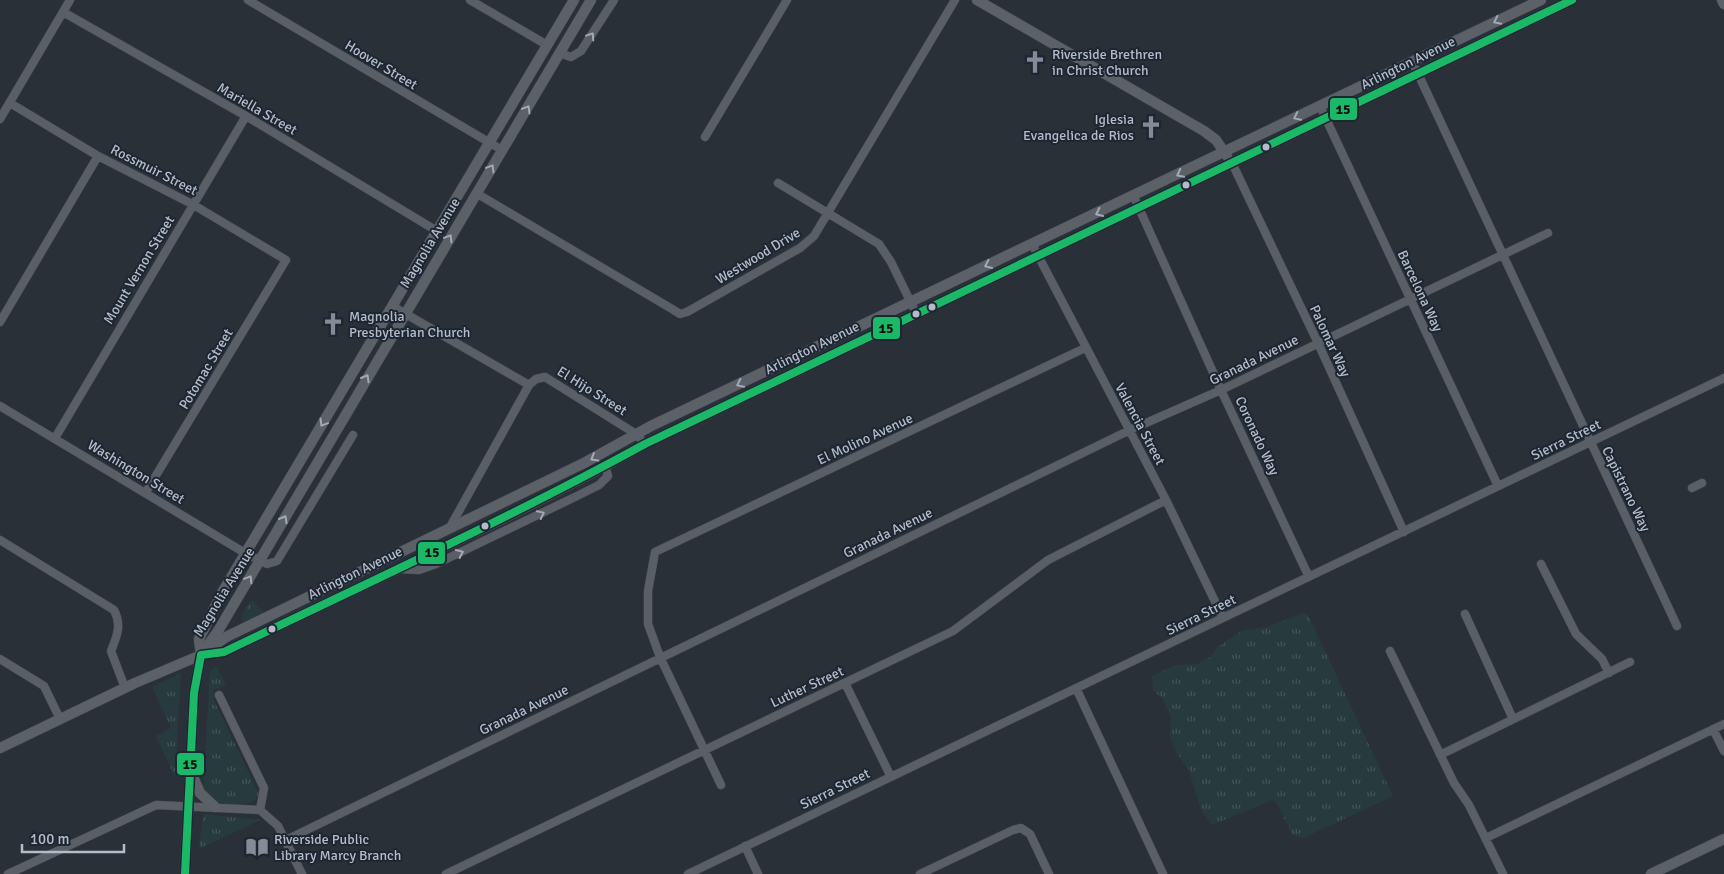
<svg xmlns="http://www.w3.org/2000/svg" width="1724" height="874" font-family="Signika,sans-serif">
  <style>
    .grass { fill: url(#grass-tufts) }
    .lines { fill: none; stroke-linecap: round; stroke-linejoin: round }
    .minor-casing { stroke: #484c53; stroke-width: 9 }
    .major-casing { stroke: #484c55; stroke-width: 11 }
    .minor { stroke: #5a5e66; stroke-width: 8 }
    .major { stroke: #5c6168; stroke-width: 10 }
    .bus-1-casing { stroke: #1d2633; stroke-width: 11 }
    .bus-1 { stroke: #1ab867; stroke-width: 8 }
    .oneway { stroke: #a2aab6 }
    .oneway2 { stroke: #a2a9b5 }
    .bus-dot { fill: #b4bcc9; stroke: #1d2633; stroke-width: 2 }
    .labels { text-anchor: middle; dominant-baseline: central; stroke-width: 4; stroke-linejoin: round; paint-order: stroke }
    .poi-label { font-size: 14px; fill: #b4bcc9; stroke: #1d2633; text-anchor: start }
    .street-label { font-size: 14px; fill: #b4bcc9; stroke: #1d2633 }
    .line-badge { stroke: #1d2633; stroke-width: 2 }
    .pale-badge-label { font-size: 14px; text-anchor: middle; font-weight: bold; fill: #111 }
  </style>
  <defs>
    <pattern id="grass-tufts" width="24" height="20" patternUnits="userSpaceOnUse" patternTransform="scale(1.25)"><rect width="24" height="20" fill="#273a3e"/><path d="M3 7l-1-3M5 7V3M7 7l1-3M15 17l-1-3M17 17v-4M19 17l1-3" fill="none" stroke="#445559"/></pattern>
  </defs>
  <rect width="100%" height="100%" fill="#2a3038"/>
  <!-- grass -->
  <path class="grass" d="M250,601h3l12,12 -19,9 -4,-1 -1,-4z
    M1304,613l5,4 84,179 -90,42 -11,-3 -15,-32 -5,-3 -60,25 -11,-15 -12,-40 -13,-18 -6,-16 1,-18 -8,-19 -10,-9 -1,-14 23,-11 22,-1 12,-6 9,-11 25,-17 24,-3z
    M216,666l10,19 -12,5v11l45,93c-5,13 -29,12 -41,8 -6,-2 -11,-7 -15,-12l7,-118z
    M181,673l-6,104 -19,-41 15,-8 -19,-41z
    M203,814l57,6 -61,29z"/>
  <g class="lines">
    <defs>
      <path id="minor" d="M248,0l254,150
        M470,0l77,45
        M63,12l183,104 191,115
        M559,53l12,4 10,-6 33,-51
        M1413,63l264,563
        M10,103l88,53 94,48 94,56 -140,232
        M1320,106l178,380
        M0,119l70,-119
        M705,137l82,-137
        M1232,163l86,180 86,189
        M778,183l101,61 12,18 25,51
        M476,193l196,116 8,5 7,-2 113,-64 14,-12 141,-236
        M1134,197l87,193 88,187
        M1032,244l134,256 57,118
        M392,306l137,79
        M0,322l98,-166
        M0,406l245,147 22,11 10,-3 76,-126
        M55,438l191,-322
        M1692,488l10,-5
        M449,529l80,-144 7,-6 9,-2 91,57 9,10
        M0,540l114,70c8,15 3,26 -3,41l14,37
        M1541,564l35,70 26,25 7,14
        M401,569l18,1 17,-6 141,-68 22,-11 9,-9 -3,-10
        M1465,614l48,105
        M1390,651l64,132 15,22 34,69
        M0,659l44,27 16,33
        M845,683l46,94
        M1076,688l87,186
        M219,695l45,93 -4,22
        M1713,729l11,22
        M1440,755l190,-93
        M721,785l-61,-128 -12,-33v-33l7,-39 430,-204
        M1486,838l238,-114
        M286,840l844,-410 91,-40 327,-157
        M745,846l13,28
        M8,874l148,-69 104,5 18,16 24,48
        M446,874l507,-243 95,-71 118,-60
        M688,874l1036,-496
        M920,874l93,-44 8,-2 9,6 19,40"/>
      <path id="major" d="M977,0l227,131 12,9 11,16
        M1722,0l2,4
        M206,648l12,-17 373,-631
        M204,654l20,-2 25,-12c132,-64 268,-124 396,-196l927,-444
        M0,748l135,-65 66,-28 25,-18 358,-174 67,-37 890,-426
        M191,772l9,21 15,14
        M185,874l9,-181 7,-38 -2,-16 24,-48 351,-591
        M1651,874l73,-35"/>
    </defs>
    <!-- minor casing -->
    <use href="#minor" class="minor-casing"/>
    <!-- major casing -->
    <use href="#major" class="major-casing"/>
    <!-- minor -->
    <use href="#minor" class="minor"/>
    <!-- major -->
    <use href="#major" class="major"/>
    <defs>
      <path id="bus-1" d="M201,655l23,-3c141,-68 284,-133 421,-208l927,-444
        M185,874l9,-181 7,-38"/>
    </defs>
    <!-- bus-1 casing -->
    <use href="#bus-1" class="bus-1-casing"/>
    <!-- bus-1 -->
    <use href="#bus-1" class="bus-1"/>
  </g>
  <!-- one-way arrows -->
  <defs><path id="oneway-chevron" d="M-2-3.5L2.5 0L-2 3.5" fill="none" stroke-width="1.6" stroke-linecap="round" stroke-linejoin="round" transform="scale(1.25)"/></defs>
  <g class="oneway">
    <use href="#oneway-chevron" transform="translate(1497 21) rotate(154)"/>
    <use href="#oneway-chevron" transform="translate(527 109) rotate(-59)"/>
    <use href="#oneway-chevron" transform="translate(1297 117) rotate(154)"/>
    <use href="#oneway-chevron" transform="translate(491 168) rotate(-59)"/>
    <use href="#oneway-chevron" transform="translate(1180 174) rotate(153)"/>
    <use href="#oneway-chevron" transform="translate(1099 213) rotate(155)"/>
    <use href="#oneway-chevron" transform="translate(449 238) rotate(-59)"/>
    <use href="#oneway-chevron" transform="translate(988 265) rotate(155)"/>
    <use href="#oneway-chevron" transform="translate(366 378) rotate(-60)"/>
    <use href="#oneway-chevron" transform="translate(740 384) rotate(154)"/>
    <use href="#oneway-chevron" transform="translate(323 423) rotate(121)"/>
    <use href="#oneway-chevron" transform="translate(594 458) rotate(150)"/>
    <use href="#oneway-chevron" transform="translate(284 519) rotate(-60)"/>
    <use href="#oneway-chevron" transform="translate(249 579) rotate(-59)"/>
  </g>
  <g class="oneway2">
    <use href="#oneway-chevron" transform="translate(591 36) rotate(-56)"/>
    <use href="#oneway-chevron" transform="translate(541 514) rotate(-26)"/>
    <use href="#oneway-chevron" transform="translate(460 553) rotate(-25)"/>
  </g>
  <!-- icons -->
  <defs>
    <symbol id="church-bare" viewBox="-9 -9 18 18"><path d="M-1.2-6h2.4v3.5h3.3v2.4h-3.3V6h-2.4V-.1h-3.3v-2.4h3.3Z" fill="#848b96" stroke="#1d2633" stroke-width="2.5" paint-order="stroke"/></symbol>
    <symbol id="library-bare" viewBox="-9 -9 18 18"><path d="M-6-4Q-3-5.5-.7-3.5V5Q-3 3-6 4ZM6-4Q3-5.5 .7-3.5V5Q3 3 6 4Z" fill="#848b96" stroke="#1d2633" stroke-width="2.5" paint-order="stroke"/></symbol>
  </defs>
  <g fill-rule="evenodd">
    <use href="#church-bare" x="1019" y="46" width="32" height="32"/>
    <use href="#church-bare" x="1135" y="111" width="32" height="32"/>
    <use href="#church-bare" x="317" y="308" width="32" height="32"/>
    <use href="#library-bare" x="241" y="831" width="32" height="32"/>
  </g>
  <!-- markers -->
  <g class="bus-dot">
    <circle cx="1266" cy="147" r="4.5"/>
    <circle cx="1186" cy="185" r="4.5"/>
    <circle cx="932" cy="307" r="4.5"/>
    <circle cx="916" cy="314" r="4.5"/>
    <circle cx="485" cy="526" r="4.5"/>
    <circle cx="272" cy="629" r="4.5"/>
  </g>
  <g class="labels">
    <!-- poi labels -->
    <g class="poi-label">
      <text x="1052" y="54">Riverside Brethren<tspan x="1052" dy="16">in Christ Church</tspan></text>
      <text x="1134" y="119" text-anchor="end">Iglesia<tspan x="1134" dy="16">Evangelica de Rios</tspan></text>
      <text x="349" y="316">Magnolia<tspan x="349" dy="16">Presbyterian Church</tspan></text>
      <text x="274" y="839">Riverside Public<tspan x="274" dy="16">Library Marcy Branch</tspan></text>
    </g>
    <!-- street labels -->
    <g class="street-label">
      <text transform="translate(1408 63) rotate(-26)">Arlington Avenue</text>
      <text transform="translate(381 65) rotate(31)">Hoover Street</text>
      <text transform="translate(257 109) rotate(30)">Mariella Street</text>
      <text transform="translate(154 170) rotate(27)">Rossmuir Street</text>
      <text transform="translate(430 243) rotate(-59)">Magnolia Avenue</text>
      <text transform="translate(758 256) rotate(-31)">Westwood Drive</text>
      <text transform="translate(139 270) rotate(-59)">Mount Vernon Street</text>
      <text transform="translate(1420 291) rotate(65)">Barcelona Way</text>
      <text transform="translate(1330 341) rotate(65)">Palomar Way</text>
      <text transform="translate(812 348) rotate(-26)">Arlington Avenue</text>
      <text transform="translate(1254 360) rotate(-26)">Granada Avenue</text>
      <text transform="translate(206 369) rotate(-59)">Potomac Street</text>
      <text transform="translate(592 391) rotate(32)">El Hijo Street</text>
      <text transform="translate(1140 424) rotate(62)">Valencia Street</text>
      <text transform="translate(1257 436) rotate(65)">Coronado Way</text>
      <text transform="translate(865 439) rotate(-25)">El Molino Avenue</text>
      <text transform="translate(1566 440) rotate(-26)">Sierra Street</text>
      <text transform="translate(136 472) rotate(31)">Washington Street</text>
      <text transform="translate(1626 489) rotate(64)">Capistrano Way</text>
      <text transform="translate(888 533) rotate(-26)">Granada Avenue</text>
      <text transform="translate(355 573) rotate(-26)">Arlington Avenue</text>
      <text transform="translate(224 592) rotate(-58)">Magnolia Avenue</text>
      <text transform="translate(1201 615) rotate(-26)">Sierra Street</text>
      <text transform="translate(807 687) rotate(-25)">Luther Street</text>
      <text transform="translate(524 710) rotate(-26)">Granada Avenue</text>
      <text transform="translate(835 789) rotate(-26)">Sierra Street</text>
    </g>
  </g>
  <g class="line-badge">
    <rect x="1329" y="97" width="29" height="24" rx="5" fill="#1ab867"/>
    <rect x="872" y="316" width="29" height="24" rx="5" fill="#1ab867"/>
    <rect x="417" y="541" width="29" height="24" rx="5" fill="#1ab867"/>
    <rect x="176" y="752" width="29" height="24" rx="5" fill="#1ab867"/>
  </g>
  <g class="pale-badge-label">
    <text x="1343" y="114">15</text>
    <text x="886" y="333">15</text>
    <text x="432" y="557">15</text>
    <text x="190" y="769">15</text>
  </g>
  <!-- scale -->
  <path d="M22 844v8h102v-8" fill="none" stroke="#b4bcc9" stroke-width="2.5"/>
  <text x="30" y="844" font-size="15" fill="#b4bcc9" stroke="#1d2633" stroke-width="4" paint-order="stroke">100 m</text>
</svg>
